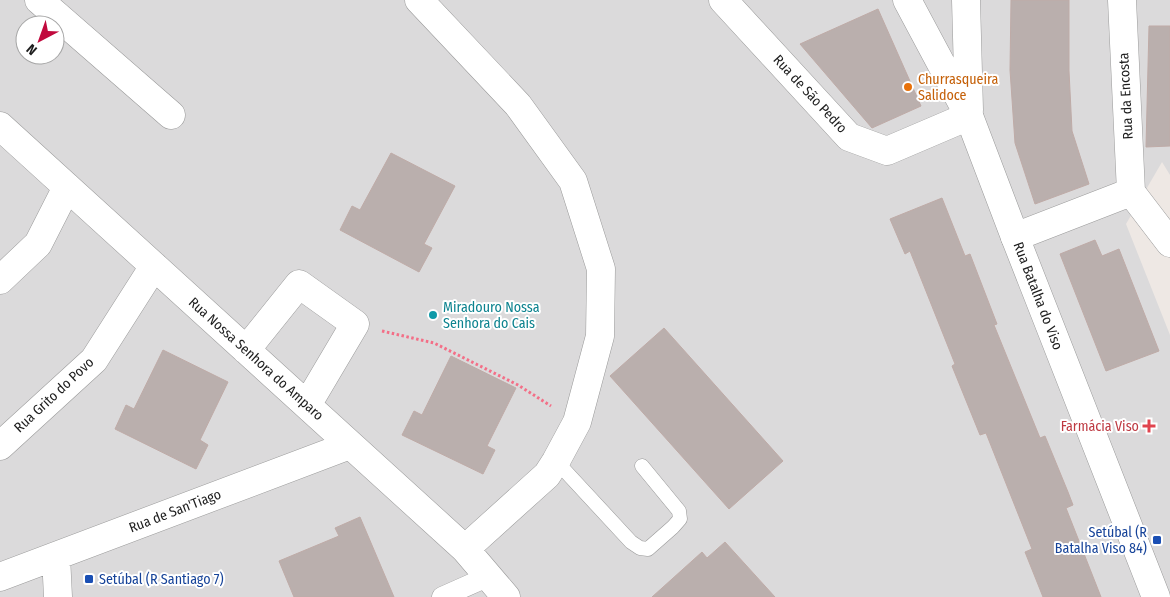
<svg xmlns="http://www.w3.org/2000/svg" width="1170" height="597" font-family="'Fira Sans Condensed',sans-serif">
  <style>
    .residential { fill: #dbdadb; fill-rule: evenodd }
    .building { fill: #baafad; stroke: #bfaba7 }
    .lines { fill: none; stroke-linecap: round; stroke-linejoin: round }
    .service-casing { stroke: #9a9a9a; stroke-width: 15 }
    .pedestrian-casing { stroke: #9a9a9a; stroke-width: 21 }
    .minor-casing { stroke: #9a9a9a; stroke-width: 29 }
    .tertiary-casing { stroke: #9a9a9a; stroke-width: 29 }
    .path { stroke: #f36f87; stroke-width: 3; stroke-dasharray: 2.5 2.5; stroke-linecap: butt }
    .service { stroke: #fff; stroke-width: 14 }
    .pedestrian { stroke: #fff; stroke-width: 20 }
    .minor { stroke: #fff; stroke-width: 28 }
    .tertiary { stroke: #fff; stroke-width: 28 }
    .food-dot { fill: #e8710a; stroke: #fff; stroke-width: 2 }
    .culture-dot { fill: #0f9aa8; stroke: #fff; stroke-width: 2 }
    .health-dot { fill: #e0444e; stroke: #fff; stroke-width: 2 }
    .transit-dot { fill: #1a4fb4; stroke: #fff; stroke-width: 2 }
    .labels { text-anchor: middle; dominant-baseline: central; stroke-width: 4; stroke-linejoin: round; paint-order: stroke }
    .food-label { font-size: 14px; fill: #c56008; stroke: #fff; text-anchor: start }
    .street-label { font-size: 14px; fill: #1d1d1d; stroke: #fff }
    .culture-label { font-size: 14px; fill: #0d838f; stroke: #fff; text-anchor: start }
    .health-label { font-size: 14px; fill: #be3a42; stroke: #fff; text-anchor: end }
    .transit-label { font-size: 14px; fill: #164399; stroke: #fff; text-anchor: end }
  </style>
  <rect width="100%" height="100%" fill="#eee8e4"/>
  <!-- residential -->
  <path class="residential" d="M0,0h1170v175l-8,-13 -36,62 44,111v262h-1170zM25,25h30v30h-30z"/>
  <!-- building -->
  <path class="building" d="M1011,0h58v71l3,60 17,53 -54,20 -20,-61 -5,-73z
    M878,9l43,97 -49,22 -72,-84z
    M1149,26h21v120l-24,1z
    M391,153l64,33 -31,58 8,4 -13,24 -79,-42 12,-24 8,4z
    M942,198l23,58 5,-2 27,70 -3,1 46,113 5,-2 23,56 5,13 -7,3 35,89h-58l-18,-45 7,-3 -46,-116 -6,2 -28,-69 3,-2 -45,-113 -5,3 -15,-35z
    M1095,240l7,16 17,-7 40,102 -53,20 -46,-117z
    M664,328l119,133 -54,48 -119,-133z
    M163,350l65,32 -28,58 8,5 -12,24 -81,-40 11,-24 8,4z
    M451,356l65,32 -29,58 8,4 -12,24 -81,-39 12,-24 8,4z
    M360,517l34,80h-100l-15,-36 60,-25 -4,-8z
    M725,542l50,55h-123l50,-45 5,6z"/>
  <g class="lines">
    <defs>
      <path id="service" d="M556,461l75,81 9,6 8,1 25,-22 7,-8 -1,-8 -37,-45"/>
      <path id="pedestrian" d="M442,597l45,-20"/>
      <path id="minor" d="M39,0l132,115
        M419,0l99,105 55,76 28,88 -1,67 -23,86 -21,39 -9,14 -82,74
        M723,0l126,137 38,14 82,-35
        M1122,0l9,192
        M0,126l465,423 41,48
        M1015,237l116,-45 39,51
        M0,280l38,-36 29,-57
        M246,350l53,-66 56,40 -48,81
        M0,446l94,-86 60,-94
        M56,556l2,41
        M0,577l350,-132"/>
      <path id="tertiary" d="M907,0l62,116 46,121 141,360
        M966,0l3,110"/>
    </defs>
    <!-- service casing -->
    <use href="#service" class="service-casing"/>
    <!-- pedestrian casing -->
    <use href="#pedestrian" class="pedestrian-casing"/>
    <!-- minor casing -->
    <use href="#minor" class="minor-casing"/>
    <!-- tertiary casing -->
    <use href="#tertiary" class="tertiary-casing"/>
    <!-- path -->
    <path class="path" d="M382,331l52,12 84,42 33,21"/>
    <!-- service -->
    <use href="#service" class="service"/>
    <!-- pedestrian -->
    <use href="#pedestrian" class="pedestrian"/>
    <!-- minor -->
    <use href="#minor" class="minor"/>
    <!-- tertiary -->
    <use href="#tertiary" class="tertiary"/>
  </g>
  <!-- markers -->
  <circle class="food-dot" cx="908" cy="87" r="5"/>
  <circle class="culture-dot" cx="433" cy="315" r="5"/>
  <path class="health-dot" d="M1146.5 418.5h5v5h5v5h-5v5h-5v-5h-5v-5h5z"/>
  <g class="transit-dot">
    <rect x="1152" y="535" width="10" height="10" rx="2.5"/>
    <rect x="84" y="574" width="10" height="10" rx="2.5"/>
  </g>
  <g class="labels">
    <!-- food labels -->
    <g class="food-label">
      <text x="918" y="79">Churrasqueira<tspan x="918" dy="16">Salidoce</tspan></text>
    </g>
    <!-- street labels -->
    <g class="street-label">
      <text transform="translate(810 94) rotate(47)">Rua de São Pedro</text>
      <text transform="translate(1126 96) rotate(-93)">Rua da Encosta</text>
      <text transform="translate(1038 296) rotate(69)">Rua Batalha do Viso</text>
      <text transform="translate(256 359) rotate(42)">Rua Nossa Senhora do Amparo</text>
      <text transform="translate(54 395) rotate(-43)">Rua Grito do Povo</text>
      <text transform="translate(175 511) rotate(-21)">Rua de San'Tiago</text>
    </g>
    <!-- culture labels -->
    <g class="culture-label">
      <text x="443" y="307">Miradouro Nossa<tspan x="443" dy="16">Senhora do Cais</tspan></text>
    </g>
    <!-- health labels -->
    <g class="health-label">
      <text x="1139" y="426">Farmácia Viso</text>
    </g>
    <!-- transit labels -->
    <g class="transit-label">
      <text x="1147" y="532">Setúbal (R<tspan x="1147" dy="16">Batalha Viso 84)</tspan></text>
      <text x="99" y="579" text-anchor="start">Setúbal (R Santiago 7)</text>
    </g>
  </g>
  <!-- north arrow -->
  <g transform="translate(40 40) rotate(221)"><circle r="24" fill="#ffffff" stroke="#a5a5a5"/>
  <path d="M0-4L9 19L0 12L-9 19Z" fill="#c1093d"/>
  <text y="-8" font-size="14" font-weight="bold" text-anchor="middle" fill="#1d1d1d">N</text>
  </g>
</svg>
